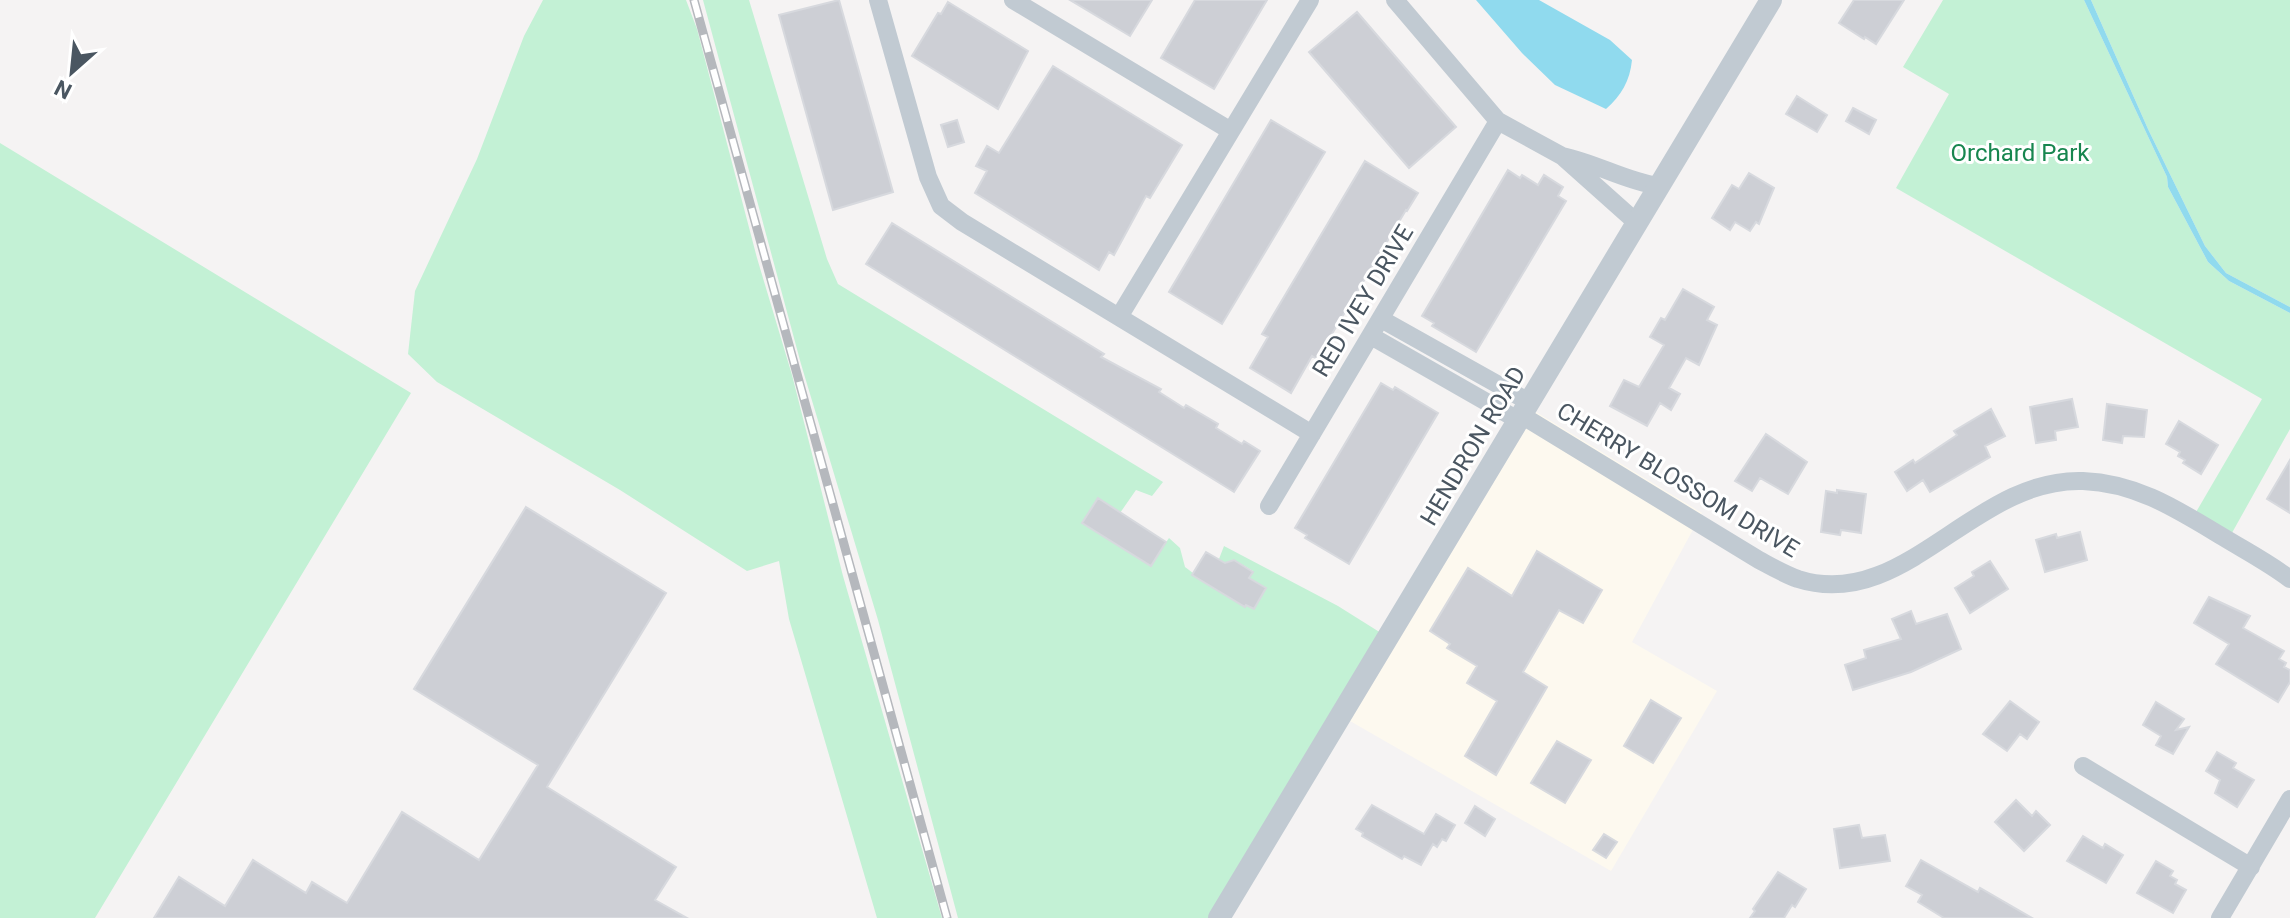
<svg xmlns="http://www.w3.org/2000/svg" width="2290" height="918" font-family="Roboto,sans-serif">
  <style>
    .commercial { fill: #fdf9ef }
    .green { fill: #c3f1d5 }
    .water { fill: #90daee }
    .building { fill: #cdcfd5; stroke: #d7d9de; stroke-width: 2 }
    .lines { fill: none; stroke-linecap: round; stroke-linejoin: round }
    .minor { stroke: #c1cad2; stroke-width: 18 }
    .tertiary { stroke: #c1cad2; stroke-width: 22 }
    .rail-casing { stroke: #b5b8bd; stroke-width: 9 }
    .rail { stroke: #fff; stroke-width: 6; stroke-dasharray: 18; stroke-linecap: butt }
    .labels { text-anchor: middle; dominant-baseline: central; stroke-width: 6; stroke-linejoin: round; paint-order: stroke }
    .park-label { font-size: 24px; fill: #17864f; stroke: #fff }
    .street-label { font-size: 24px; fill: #4a5661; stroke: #fff }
  </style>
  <rect width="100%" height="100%" fill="#f5f3f3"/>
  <!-- commercial -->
  <path class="commercial" d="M1536,412l166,101 -70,129 85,49 -106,180 -261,-150z"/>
  <!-- green -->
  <path class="green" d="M543,0h143l11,29 60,229 35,117 51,201 99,342h-65l-88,-299 -10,-58 -32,10 -127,-81 -183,-108 -29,-28 7,-63 62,-132 47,-123z
    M703,0h46l78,259 11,25 325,198 -11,14 -16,-6 -16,23 30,53 19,-28 11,10 5,19 8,6 -1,2 53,32 1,-2 8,4 12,-21 -17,-10 4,-7 -15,-9 -13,1 -6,-4 5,-13 114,60 43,27 -171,285h-252l-80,-298 -77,-256z
    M1943,0h141l83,177 1,10 40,75 21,19 61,32v116l-62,111 -36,-21 70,-120 -366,-211 53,-94 -46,-27z
    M2091,0h199v307l-64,-34 -21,-27 -57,-117z
    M0,143l411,250 -316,525h-95z"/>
  <!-- water -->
  <path class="water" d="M1476,0h63l71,40 22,20c-2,21 -11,36 -26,49l-51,-24 -33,-32z
    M2084,0h7l57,129 57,117 21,27 64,34v6l-61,-32 -21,-19 -40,-75 -1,-10z"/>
  <!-- building -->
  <path class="building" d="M839,0l54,192 -60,18 -54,-195z
    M1070,0h82l-22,36z
    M1195,0h72l-53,89 -53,-31z
    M1854,0h50l-28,44 -11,-7 -1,2 -25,-16z
    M948,2l80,49 -30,58 -86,-53 26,-43 3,1z
    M1357,12l99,115 -47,41 -100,-116z
    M1053,66l129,79 -32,53 -4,-2 -32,59 -5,-3 -10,18 -124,-77 12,-22 -11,-5 11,-20 12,7z
    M1797,96l30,19 -10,17 -31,-18z
    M1853,108l23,12 -7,14 -23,-13z
    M957,120l7,22 -16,5 -7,-22z
    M1271,120l54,32 -103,172 -53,-32z
    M1365,161l53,32 -11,18 -1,-1 -89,149 -5,-3 -21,37 -41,-25 18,-31 -6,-3z
    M1508,170l12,8 2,-3 16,10 6,-10 19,12 -5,9 8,5 -90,151 -44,-26 2,-3 -12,-7z
    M1749,173l25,15 -15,36 -3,-2 -6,9 -15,-9 -5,8 -18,-12 20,-33 7,4z
    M892,223l212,131 -3,3 60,32 -2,3 25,16 2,-3 32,19 -2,4 26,16 2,-3 16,10 -26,41 -368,-228z
    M1683,289l31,18 -7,13 10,5 -18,40 -13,-7 -17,30 11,6 -9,16 -11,-7 -13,23 -37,-20 14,-26 15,7 25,-42 -14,-8 11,-19 4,2z
    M1381,383l12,7 2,-3 43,26 -89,151 -44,-26 2,-3 -12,-7z
    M2072,399l6,28 -23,4 1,9 -20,3 -6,-36z
    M2107,404l40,6 -3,27 -21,-1 -1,7 -19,-3z
    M1991,409l14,27 -20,10 5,11 -60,35 -7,-12 -16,11 -12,-19 18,-12 2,3 42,-28 -3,-4z
    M2179,421l39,24 -17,29 -18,-11 2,-3 -7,-4 2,-4 -14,-8z
    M1766,434l41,28 -19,32 -28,-16 -8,13 -17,-10z
    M2290,460v53l-23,-14z
    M1837,490l29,4 -5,39 -20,-3 -1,5 -19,-3 5,-41 11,2z
    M1098,498l68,44 -15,24 -69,-43z
    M526,507l140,86 -119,194 129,80 -21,33 32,18h-533l25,-41 46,29 28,-46 53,33 6,-11 35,21 55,-91 77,48 59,-95 -124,-76z
    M2080,532l7,28 -42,12 -9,-32 20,-6 1,4z
    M1537,551l65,39 -19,33 -24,-13 -36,62 24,15 -51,88 -31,-19 32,-55 -30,-18 10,-17 -30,-18 3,-4 -20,-13 38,-63 44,28z
    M1206,552l19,11 9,-3 19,12 -4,6 17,10 -12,21 -8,-4 -1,2 -53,-32z
    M1990,561l18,28 -38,24 -15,-25 19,-12 -2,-4z
    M2209,597l41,19 -7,12 41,23 -5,8 7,4 -2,4 6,3v12l-12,20 -62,-38 13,-20 -35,-21z
    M1911,611l5,13 31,-10 14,35 -50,23 -58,18 -8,-25 21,-7 -2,-8 37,-11 -9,-20z
    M1651,700l30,18 -28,45 -29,-17z
    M2010,701l29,21 -12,17 -7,-5 -13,17 -24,-17z
    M2156,702l28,17 -8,11 13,-3 -16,27 -17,-9 5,-9 -18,-11z
    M1557,741l34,19 -26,43 -34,-20z
    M2217,752l19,11 -3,5 21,12 -17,27 -22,-14 5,-13 -14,-9z
    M2016,800l16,16 4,-5 14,14 -26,26 -29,-29z
    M1372,805l52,29 12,-20 19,11 -9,16 -4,-2 -5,8 -4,-3 -12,21 -17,-9 -2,3 -40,-23 1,-3 -7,-4z
    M1475,806l20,13 -10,17 -20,-13z
    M1859,825l3,13 23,-3 5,26 -50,7 -6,-39z
    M1604,834l13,8 -11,16 -13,-8z
    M2083,836l20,12 2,-4 18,11 -17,28 -39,-22z
    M1921,860l57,32 2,-4 52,30h-88l-26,-16 4,-7 -16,-9z
    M2156,861l17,10 -3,5 7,4 -2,4 11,6 -13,23 -36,-20z
    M1778,872l28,17 -11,18 -3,-2 -8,13h-34l5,-7 -2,-2z"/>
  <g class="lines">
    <!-- minor -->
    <path class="minor" d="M878,0l50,177 13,29 21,16 350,212
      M1013,0l218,131
      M1395,0l103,121 64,35 74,66
      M1562,156c34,7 63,25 96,30
      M1119,317l191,-317
      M1381,319l148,83
      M1371,336l147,84
      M1521,415l238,145c13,7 25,14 39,19 106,34 176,-102 285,-98 54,2 95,29 140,56 23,14 46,26 67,42
      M1269,506l229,-385
      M2083,766l168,101
      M2220,918l70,-119"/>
    <!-- tertiary -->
    <path class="tertiary" d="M1219,918l552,-918"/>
    <defs>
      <path id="rail" d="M694,0l253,918"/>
    </defs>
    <!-- rail casing -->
    <use href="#rail" class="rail-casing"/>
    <!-- rail -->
    <use href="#rail" class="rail"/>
  </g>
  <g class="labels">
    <!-- park labels -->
    <g class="park-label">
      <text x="2020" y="153">Orchard Park</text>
    </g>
    <!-- street labels -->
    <g class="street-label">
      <text transform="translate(1363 301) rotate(-59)">RED IVEY DRIVE</text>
      <text transform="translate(1473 446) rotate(-59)">HENDRON ROAD</text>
      <text transform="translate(1678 480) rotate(31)">CHERRY BLOSSOM DRIVE</text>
    </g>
  </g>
  <!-- north arrow -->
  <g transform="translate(72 72) rotate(207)" stroke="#ffffff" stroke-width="6" paint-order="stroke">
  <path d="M0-6L14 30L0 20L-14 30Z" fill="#4a5661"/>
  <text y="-12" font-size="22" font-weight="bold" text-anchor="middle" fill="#4a5661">N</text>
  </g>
</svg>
